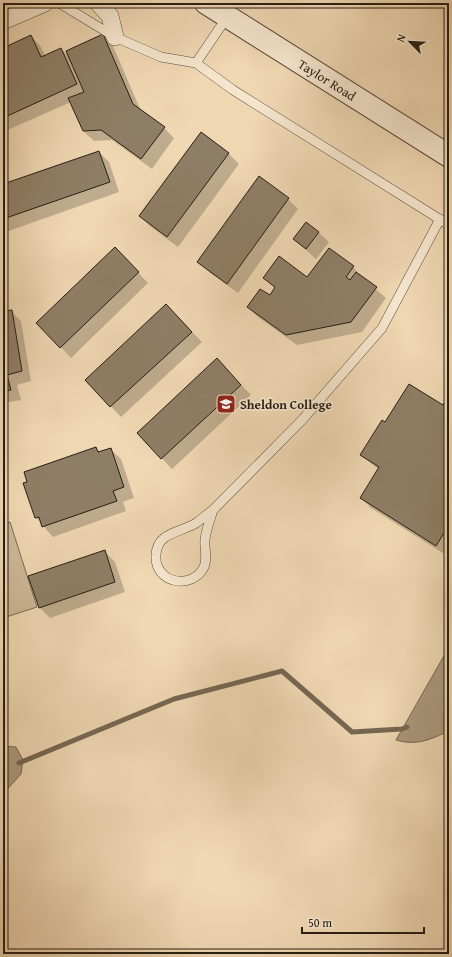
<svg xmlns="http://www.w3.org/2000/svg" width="452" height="957" font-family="'Gentium Book Plus',serif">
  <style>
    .green { fill: #cdb897; stroke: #7a6b56 }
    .water { fill: #ab987c; stroke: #766752 }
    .shadow { fill: #0003 }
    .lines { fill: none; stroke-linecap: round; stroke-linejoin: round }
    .stream { stroke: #766752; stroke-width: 5 }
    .building { fill: #8f7e66; stroke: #271e14 }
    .service-casing { stroke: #594c3c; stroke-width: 10 }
    .minor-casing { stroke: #594c3c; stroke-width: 18 }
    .tertiary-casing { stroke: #594c3c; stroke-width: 24 }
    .service { stroke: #f5e5cd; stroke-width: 9 }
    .minor { stroke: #f5e5cd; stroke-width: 17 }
    .tertiary { stroke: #f5e5cd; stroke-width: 22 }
    .labels { text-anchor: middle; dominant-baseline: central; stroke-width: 3.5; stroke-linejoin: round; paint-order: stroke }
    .street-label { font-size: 13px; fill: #271e14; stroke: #f5e5cd }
    .poi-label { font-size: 13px; font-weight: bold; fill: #271e14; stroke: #f5e5cd; text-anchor: start }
  </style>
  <rect width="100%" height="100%" fill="#efd7b2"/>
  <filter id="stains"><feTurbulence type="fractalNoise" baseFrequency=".005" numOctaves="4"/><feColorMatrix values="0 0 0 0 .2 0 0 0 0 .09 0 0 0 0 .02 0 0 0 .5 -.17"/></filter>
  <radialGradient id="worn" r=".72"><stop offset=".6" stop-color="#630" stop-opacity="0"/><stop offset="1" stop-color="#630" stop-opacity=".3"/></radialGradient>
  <!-- green -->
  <path class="green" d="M10,522l27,85 -34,11v-93z"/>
  <!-- water -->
  <path class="water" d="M449,647v84c-20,9 -32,15 -53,9z
    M3,746l13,1 7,13 -2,14 -18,20z"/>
  <!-- shadow -->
  <path class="shadow" d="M103,35l10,11 28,65 23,17 10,10 -22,31 -40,-29 -18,1 -11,-10 -12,-29 -68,30v-83l28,-13 10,11 4,9 16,-7 9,9z
    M201,134l28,20 10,10 -61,83 -28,-21 -10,-10z
    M99,152l10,10 10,30 -116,41v-48z
    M288,199l10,10 -60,84 -29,-21 -11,-10z
    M318,232l11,10 -13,17 -22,-20z
    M125,259l23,24 -77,75 -33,-35z
    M353,267l10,11 23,20 -24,34 -65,13 -39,-28 -10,-10 22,-10 5,-8 -10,-11h43z
    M3,276l5,29 -5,1z
    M166,305l36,37 -81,75 -35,-37z
    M11,311l10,10 10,60 -14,4 4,15 -18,3v-91z
    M227,370l24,25 -79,74 -34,-36z
    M449,400v151l-3,4 -75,-47 -10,-10 18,-28 -18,-15 25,-31 57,-18z
    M96,448l4,4 10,-3 11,10 13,39 -11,4 3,9 -73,26 -17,-19z
    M104,551l11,11 10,30 -75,26 -10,-10z"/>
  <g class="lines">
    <!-- stream -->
    <path class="stream" d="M19,763l155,-64 108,-28 70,61 50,-3 5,-2"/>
  </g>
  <!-- building -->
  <path class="building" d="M103,34l30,70 32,23 -24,32 -40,-29 -18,1 -15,-33 16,-6 -18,-41z
    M31,35l10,22 20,-9 16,36 -74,34v-70z
    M201,132l28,21 -62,84 -28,-21z
    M99,151l11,31 -107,37v-35z
    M259,176l30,22 -62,86 -30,-22z
    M306,222l13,10 -13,17 -13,-10z
    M115,247l24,25 -79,76 -24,-25z
    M329,248l25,18 -8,11 4,3 6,-8 21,15 -26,35 -65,13 -39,-28 13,-18 10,6 5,-8 -12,-9 16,-22 28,21z
    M166,304l26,28 -82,75 -25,-27z
    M12,310l10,61 -15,4 4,15 -8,1v-80z
    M217,358l24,27 -80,74 -24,-26z
    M409,384l34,21 4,-7 2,1v126l-13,21 -76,-48 19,-31 -19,-12 22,-35 3,2z
    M96,447l2,5 13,-4 13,39 -11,4 4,10 -75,26 -3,-10 -4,1 -12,-35 4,-1 -3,-10z
    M105,550l10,32 -76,26 -11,-32z"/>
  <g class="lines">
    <defs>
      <path id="service" d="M59,3l56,34 46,20 35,6 37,27 216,135
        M196,63l31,-46
        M213,510l90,-91 79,-91 58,-109
        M213,510c-3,10 -7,20 -8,30 -1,9 3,18 -1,27 -12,24 -50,16 -48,-12 1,-23 24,-22 40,-32 6,-4 11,-9 17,-13z"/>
      <path id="minor" d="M98,3l12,13 5,21
        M3,21l42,-18"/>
      <path id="tertiary" d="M206,3l243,153"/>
    </defs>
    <!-- service casing -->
    <use href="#service" class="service-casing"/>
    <!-- minor casing -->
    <use href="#minor" class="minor-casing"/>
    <!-- tertiary casing -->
    <use href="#tertiary" class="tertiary-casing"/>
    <!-- service -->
    <use href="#service" class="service"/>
    <!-- minor -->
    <use href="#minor" class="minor"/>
    <!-- tertiary -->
    <use href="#tertiary" class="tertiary"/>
  </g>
  <!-- icons -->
  <defs>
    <symbol id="school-square" viewBox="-11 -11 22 22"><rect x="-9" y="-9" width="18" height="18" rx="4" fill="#8f2418" stroke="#f5e5cd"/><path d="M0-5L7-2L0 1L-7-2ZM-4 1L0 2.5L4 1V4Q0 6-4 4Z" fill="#fff"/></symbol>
  </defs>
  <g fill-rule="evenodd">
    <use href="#school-square" x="215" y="393" width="22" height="22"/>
  </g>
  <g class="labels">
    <!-- street labels -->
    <g class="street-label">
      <text transform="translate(327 80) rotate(32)">Taylor Road</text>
    </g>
    <!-- poi labels -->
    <g class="poi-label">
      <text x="240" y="404">Sheldon College</text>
    </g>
  </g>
  <!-- margin -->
  <rect width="452" height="957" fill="none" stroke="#efd7b2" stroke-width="16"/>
  <rect x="4" y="4" width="444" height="949" fill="none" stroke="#271e14" stroke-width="2"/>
  <rect x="8" y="8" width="436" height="941" fill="none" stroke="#271e14"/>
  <!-- north arrow -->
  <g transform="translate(410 42) rotate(294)" stroke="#f5e5cd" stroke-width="3" paint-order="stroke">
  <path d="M0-3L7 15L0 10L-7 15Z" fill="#271e14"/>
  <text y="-6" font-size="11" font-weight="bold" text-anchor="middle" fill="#271e14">N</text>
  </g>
  <!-- scale -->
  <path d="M302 927v6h122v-6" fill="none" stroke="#271e14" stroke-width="2"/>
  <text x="308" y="927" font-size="12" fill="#271e14" stroke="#f5e5cd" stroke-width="3" paint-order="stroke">50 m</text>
  <rect width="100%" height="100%" filter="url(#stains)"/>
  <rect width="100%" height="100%" fill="url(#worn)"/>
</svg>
